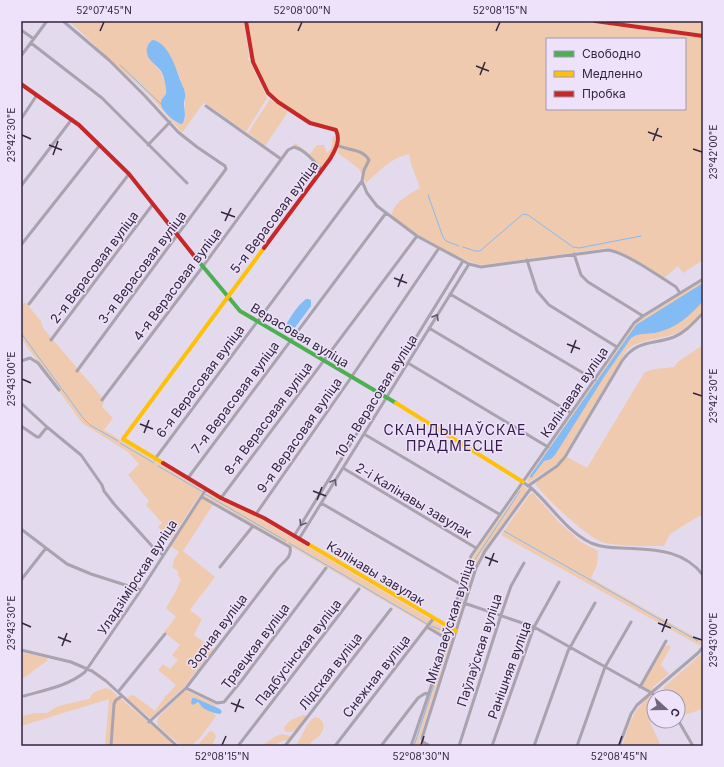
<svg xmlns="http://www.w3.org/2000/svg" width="724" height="767" font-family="Inter,sans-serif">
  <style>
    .green { fill: #f0caaf; fill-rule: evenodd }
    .water { fill: #83bbf4 }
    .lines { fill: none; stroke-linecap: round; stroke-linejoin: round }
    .stream { stroke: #83bbf4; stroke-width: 1 }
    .street { stroke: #a8a3ae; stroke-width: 3 }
    .fast { stroke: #4caf50; stroke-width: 4 }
    .slow { stroke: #ffc107; stroke-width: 4 }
    .jam { stroke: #c62828; stroke-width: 4 }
    .oneway { stroke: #61586b }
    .ticks { fill: none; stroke: #32263e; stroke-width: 1.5 }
    .labels { text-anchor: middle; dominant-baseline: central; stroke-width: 3; stroke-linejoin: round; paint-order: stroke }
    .street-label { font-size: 13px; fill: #32263e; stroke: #ede2fa }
    .neighbourhood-label { font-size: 14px; letter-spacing: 1px; fill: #351a4b; stroke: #ede2fa }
    .neatline { fill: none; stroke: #32263e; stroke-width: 1.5 }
    .ticks-label { font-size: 10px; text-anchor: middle; fill: #32263e }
  </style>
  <rect width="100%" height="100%" fill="#e4daee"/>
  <!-- green -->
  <path class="green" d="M69,21h175l5,34 -1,5 2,1 17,37 -21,34 -41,-29 -3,2 -20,28 -29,-34zM150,41h6l15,16 3,9 5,9 6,20v25l-5,4 -5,-2 -14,-18v-3l4,-6 2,-6 -5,-15 -14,-18 -1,-10z
    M248,21h331l124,17v222l-20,13 -5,-7 -14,12 -41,-25 -16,-5 -124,17c-18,-1 -78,-36 -91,-50 0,-12 19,-22 28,-27l-9,-24 -2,-10c-17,3 -31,18 -43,29l-7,-14 -21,-16 2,-15 -2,-9 -4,-2 -20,-3 -36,-24 -9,-8 -11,-20 -4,-14zM547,39h138v70h-138z
    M609,21h94v13z
    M270,99l18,13 -23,34 -17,-13z
    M333,136h1c5,10 -5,23 -12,30l-28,-21 1,-2 15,11 7,-9h7l3,8 4,-5z
    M703,280v30c-8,9 -17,20 -29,24 -16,6 -32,4 -47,16l-62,104 -6,8 -31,21 -1,-1 1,-4 107,-154 3,-3z
    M25,302l16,19 2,7 58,68 3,6 -2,5 11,11 -9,12 99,60 -32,49 -13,-12 4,-4 -16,-18 3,-4 -21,-26 11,-11 -11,-12 -46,-29 -61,-85v-33z
    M703,345v172l-4,-1 -29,18 -6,12c-19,0 -40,1 -59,-3 -17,-4 -58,-44 -70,-59 7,-9 22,-16 31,-26h3l18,10 57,-95c10,-6 19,-4 30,-6l5,-6z
    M523,485l4,4 -1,3 -47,65 -8,21 -15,48h-5l22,-70z
    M206,492l17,9 31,14 198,117v6l-32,100v4l6,4h-14l3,-5 33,-103 -244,-142z
    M533,493l26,29 22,20 17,9 -1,14 -6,13 111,63 -2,5 -199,-111 29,-41z
    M202,498l11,7 -30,46 32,26 -25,33 12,9 -8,16 20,14 -31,39 -31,29 -2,1 -22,-18v-3l3,-2 4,1 20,15 12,-17h1l8,-9 -18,-15 5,-6 7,5 8,-9 -6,-5 8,-10 -16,-13 12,-15 -10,-9 10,-17 5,-12 -3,-3v-5l-6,-4 2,-4 -1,-2 6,-9 -8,-6z
    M669,645l2,1 -10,19 8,9 -16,13 1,2 -5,1 -6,-3v-3l22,-38z
    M21,652l26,6 1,2 -27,20z
    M700,655h3v54l-22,7 -3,-4v-15h-11l-4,-5 1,-5z
    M105,688l7,2 1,2 63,54h-71l4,-47 -88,27v-10l14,-3h12l11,-7 31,-7 4,-6z
    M186,690l29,14 1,1 -1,2 -20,-9v5h4l4,5 11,5 2,3 -16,22 -9,8h-10l-23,-20 -1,-6 3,-5z
    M651,696l3,1v23l-4,2 11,24h-39c7,-20 10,-37 29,-50z
    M303,715h3v2c-7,8 -10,18 -21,14l-1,-3c7,-11 10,-8 19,-13z
    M315,717c9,1 11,11 5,18 -4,4 -8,5 -11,11h-14c8,-9 10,-23 20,-29z
    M210,731l4,1 2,4 -4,10h-15z
    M282,734l9,2 -3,4 -6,1 -8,5h-13l15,-10z"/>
  <!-- water -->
  <path class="water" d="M153,40c16,3 23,29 28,42 1,4 4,7 4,12 1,3 -1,6 -1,9 0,7 3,14 -2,21 -6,0 -21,-14 -21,-20 -1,-5 4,-7 5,-11 1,-3 -2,-15 -3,-18 -3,-9 -15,-13 -16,-22 -1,-5 1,-11 6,-13z
    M703,283v18c-14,16 -27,27 -48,32 -8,1 -18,0 -24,5l-27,39 -49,78 -4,4 -7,2 -12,16 -2,1v-2l106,-151z
    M306,299h2l3,1v6l-17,23 -6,1 -2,-5c5,-9 11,-19 20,-26z
    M192,698h3l25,11 2,3 -2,2c-3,0 -12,-3 -15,-5 -3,-1 -5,-5 -7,-7l-5,3 -2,-2z"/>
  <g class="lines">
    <!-- stream -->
    <path class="stream" d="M120,65l41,39
      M428,195l15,42 3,4 13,5
      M463,247l12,4h5l43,-37 5,1 45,32 6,1 62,-12
      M21,333l62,85 7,7 28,16
      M120,443l34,20
      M158,466l45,26
      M205,494l81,47
      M504,531l194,110
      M289,543l138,81
      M454,623l15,-52 5,-10 46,-70
      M431,626l19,7
      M414,746l37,-114"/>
    <!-- street -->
    <path class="street" d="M63,21l46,39 36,36 33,36 19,15 28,19 1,3 -149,202
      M21,30l13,9
      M31,43l71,55 85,85
      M21,56l26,-35
      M206,106l75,53
      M21,119l16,-24
      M148,145l22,-23
      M337,145c11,6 25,3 32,15l-5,10 -2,11 5,12 10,13 40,30 22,12 30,16 12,3 7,-1 120,-16c17,2 52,27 68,37l4,6
      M21,186l51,-67
      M21,245l79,-100
      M574,254l7,21 7,7 55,34
      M527,260l10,31 12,14 68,42
      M450,294l145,86
      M29,304l100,-130
      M429,328l142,85
      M51,340l102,-136
      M21,361l9,-3 8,5 21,27
      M408,363l140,84
      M102,400l99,-131 87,-119 6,-3c11,3 20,14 28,23
      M21,403l26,24 34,28 21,30 2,6 10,13 38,42 11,9
      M21,426l16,11h2l8,-10
      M364,434l135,80
      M155,459l207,-278
      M343,468l133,80
      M188,478l198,-265
      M523,482l5,4 29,-20 8,-9 57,-96c15,-22 31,-16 52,-24 12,-5 20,-15 29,-24
      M530,487c20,17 36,44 61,56 10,4 20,5 30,5 31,2 61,0 82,27
      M221,498l196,-262
      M321,503l141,82
      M256,514l92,-132 91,-134
      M21,529l46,35 24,10 50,16
      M294,536l169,-275
      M299,539l170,-275
      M220,567l33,-41
      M21,580l25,-32
      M464,603l70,24 125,70
      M448,627l23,-71 163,-233 9,-7 60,-37
      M21,650l50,12 21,9 14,10 71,65
      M640,687l26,-46
      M186,688l31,15 7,-1 18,-22 84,-112
      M118,692l47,-58
      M24,696c21,-6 44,-10 61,-24l56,-82 64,-99
      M678,720l15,26
      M149,722l37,-34 92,-120c6,-7 14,-10 12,-21l-88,-50
      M111,746l3,-42 2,-4 6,-4
      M238,746l121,-157
      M285,746l106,-137
      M335,746l98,-127
      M381,746l37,-48 6,-4 5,-1 16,-52 -3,-5 -15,-9
      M411,746l18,-53
      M430,746l-7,-4 -1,-4 54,-170 9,-17 46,-63
      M459,746l43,-134 9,-26 13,-23
      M492,746l42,-119 25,-45
      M534,746l34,-95 27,-48
      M577,746l28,-79 26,-45
      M619,746l12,-32 6,-9 61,-52 5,-6"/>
    <!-- fast -->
    <path class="fast" d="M195,257l45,54 156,92"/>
    <!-- slow -->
    <path class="slow" d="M396,403l127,79
      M163,463l-40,-24 141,-191
      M308,544l148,87"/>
    <!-- jam -->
    <path class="jam" d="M246,21l7,41 15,31 10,9 32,21 26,7c5,11 -1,20 -6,29l-66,89
      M595,21l108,15
      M21,84l58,41 50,49 66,83
      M163,463l58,35 43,20 44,26"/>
  </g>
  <!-- one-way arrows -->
  <defs><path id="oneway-chevron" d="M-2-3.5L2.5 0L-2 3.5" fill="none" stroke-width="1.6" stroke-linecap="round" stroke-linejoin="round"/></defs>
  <g class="oneway">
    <use href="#oneway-chevron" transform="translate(436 317) rotate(-59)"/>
    <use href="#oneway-chevron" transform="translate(334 482) rotate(-59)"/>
    <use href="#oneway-chevron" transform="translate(302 523) rotate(121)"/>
  </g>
  <!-- ticks -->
  <path class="ticks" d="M100,31l4,-9M298,31l4,-9M496,31l4,-9M476,66l13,5M480,75l5,-13M648,132l14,5M22,135l9,4M653,141l5,-13M49,145l13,5M693,149l9,3M53,155l5,-14M221,212l14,5M225,221l6,-13M394,278l13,5M398,287l5,-13M567,344l13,5M571,353l5,-13M22,379l9,4M693,393l9,3M140,424l13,5M144,433l5,-13M313,491l13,5M317,500l5,-13M485,557l13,5M489,566l5,-13M22,623l9,4M658,623l13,5M662,632l5,-13M58,637l13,5M693,637l9,3M62,646l5,-13M231,703l13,5M235,712l5,-13M222,745l4,-9M421,745l3,-9M619,745l3,-9"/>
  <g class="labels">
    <!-- street labels -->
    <g class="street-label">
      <text transform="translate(274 217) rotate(-53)">5-я Верасовая вуліца</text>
      <text transform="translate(94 267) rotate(-53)">2-я Верасовая вуліца</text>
      <text transform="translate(142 267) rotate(-53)">3-я Верасовая вуліца</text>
      <text transform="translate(177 284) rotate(-53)">4-я Верасовая вуліца</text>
      <text transform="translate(300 335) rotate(31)">Верасовая вуліца</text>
      <text transform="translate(200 381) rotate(-53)">6-я Верасовая вуліца</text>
      <text transform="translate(574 392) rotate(-55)">Калінавая вуліца</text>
      <text transform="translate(376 396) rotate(-58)">10-я Верасовая вуліца</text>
      <text transform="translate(235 397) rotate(-53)">7-я Верасовая вуліца</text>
      <text transform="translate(268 418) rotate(-53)">8-я Верасовая вуліца</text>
      <text transform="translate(299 435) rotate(-55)">9-я Верасовая вуліца</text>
      <text transform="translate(414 500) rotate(31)">2-і Калінавы завулак</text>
      <text transform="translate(376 573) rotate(31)">Калінавы завулак</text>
      <text transform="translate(137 577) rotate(-57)">Уладзімірская вуліца</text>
      <text transform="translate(450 621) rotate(-72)">Мікалаеўская вуліца</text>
      <text transform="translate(217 631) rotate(-53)">Зорная вуліца</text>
      <text transform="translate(255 646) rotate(-53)">Траецкая вуліца</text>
      <text transform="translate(479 650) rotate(-72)">Паўлаўская вуліца</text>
      <text transform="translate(298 652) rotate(-52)">Падбусінская вуліца</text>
      <text transform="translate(509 670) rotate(-70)">Ранішняя вуліца</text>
      <text transform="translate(330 671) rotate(-52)">Лідская вуліца</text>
      <text transform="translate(376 676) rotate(-52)">Снежная вуліца</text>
    </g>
    <!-- neighbourhood labels -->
    <g class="neighbourhood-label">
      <text x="455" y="429">СКАНДЫНАЎСКАЕ<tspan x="455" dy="16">ПРАДМЕСЦЕ</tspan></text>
    </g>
  </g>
  <!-- border -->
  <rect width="724" height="767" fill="none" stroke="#ede2fa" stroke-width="44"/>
  <!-- legend -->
  <rect x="546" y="38" width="140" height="72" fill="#ede2fa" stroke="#a297af"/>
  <rect x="554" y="51" width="20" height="6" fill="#4caf50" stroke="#a297af"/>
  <text x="582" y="58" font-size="12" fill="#32263e">Свободно</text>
  <rect x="554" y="71" width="20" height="6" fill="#ffc107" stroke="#a297af"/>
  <text x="582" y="78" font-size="12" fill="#32263e">Медленно</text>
  <rect x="554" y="91" width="20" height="6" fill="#c62828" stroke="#a297af"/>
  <text x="582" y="98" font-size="12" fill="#32263e">Пробка</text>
  <!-- north arrow -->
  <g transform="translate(666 709) rotate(111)"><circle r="19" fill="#ede2fa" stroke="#a297af"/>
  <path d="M0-3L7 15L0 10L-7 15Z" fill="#70657c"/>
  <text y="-6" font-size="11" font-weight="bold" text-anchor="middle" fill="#32263e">С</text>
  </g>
  <rect x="22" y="22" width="680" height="723" class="neatline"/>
  <g class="ticks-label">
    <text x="104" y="14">52°07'45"N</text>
    <text x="302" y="14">52°08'00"N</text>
    <text x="500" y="14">52°08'15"N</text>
    <text transform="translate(11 135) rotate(-90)" y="4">23°42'30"E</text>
    <text transform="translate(713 152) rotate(-90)" y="4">23°42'00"E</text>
    <text transform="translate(11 379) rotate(-90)" y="4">23°43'00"E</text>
    <text transform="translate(713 396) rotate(-90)" y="4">23°42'30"E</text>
    <text transform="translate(11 623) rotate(-90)" y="4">23°43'30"E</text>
    <text transform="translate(713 640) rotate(-90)" y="4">23°43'00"E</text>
    <text x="222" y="760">52°08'15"N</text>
    <text x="421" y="760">52°08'30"N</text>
    <text x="619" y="760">52°08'45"N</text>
  </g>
</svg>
